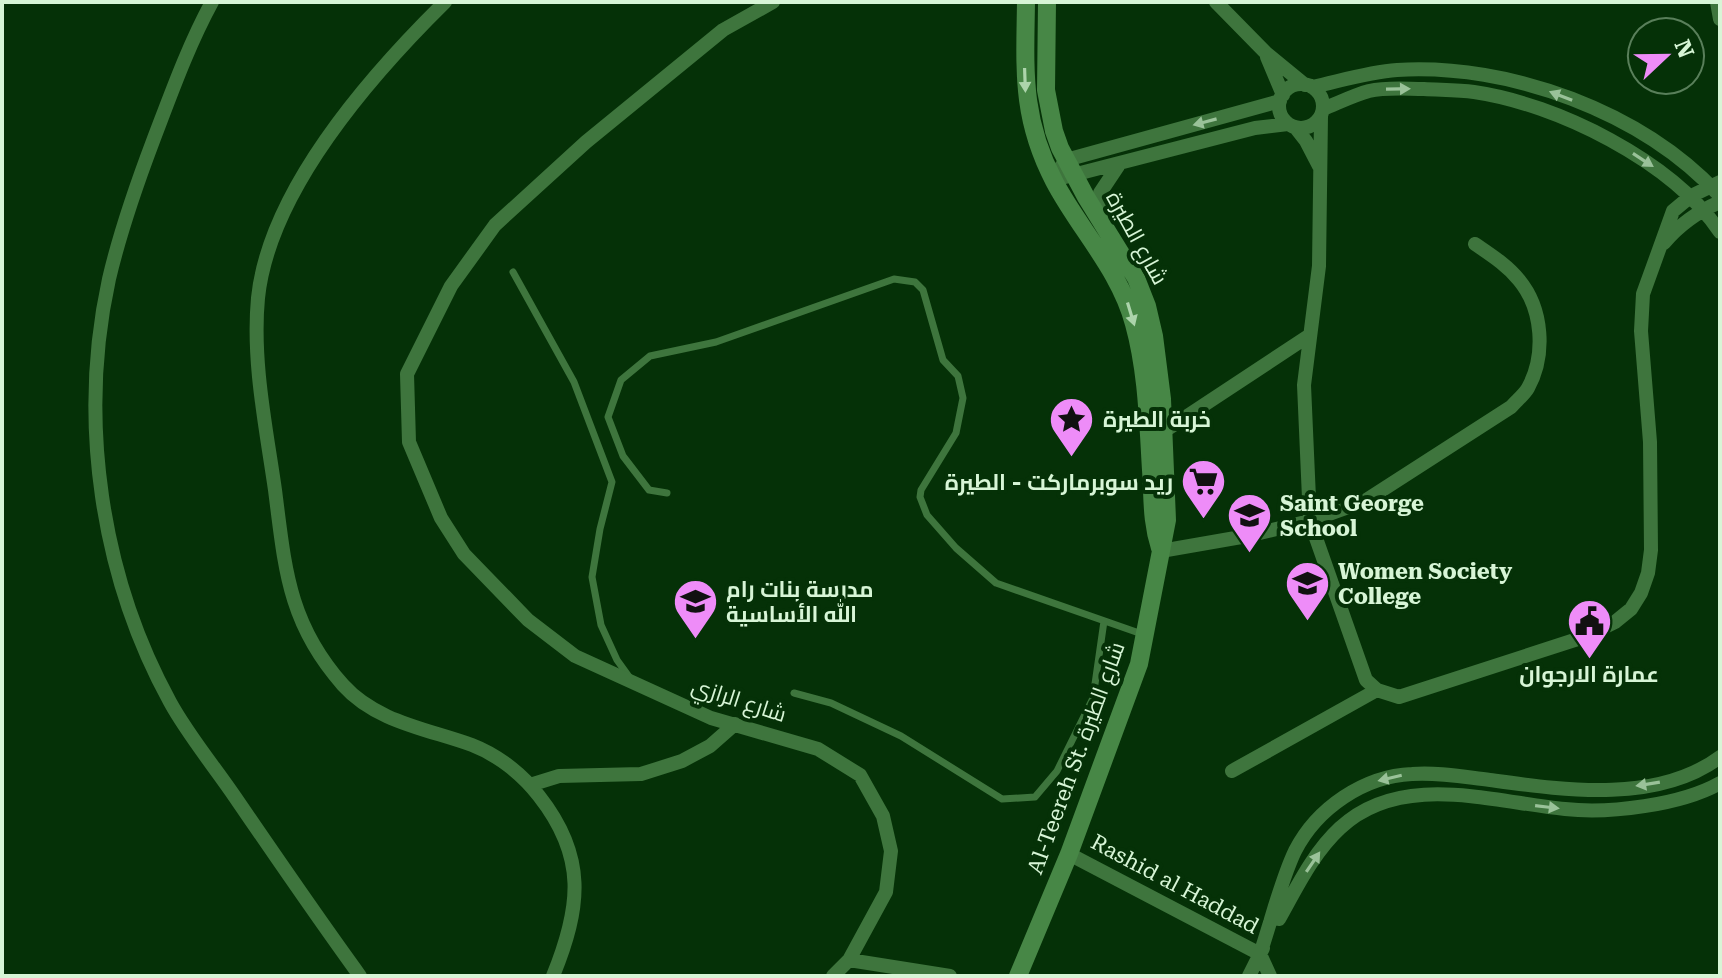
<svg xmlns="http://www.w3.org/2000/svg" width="1722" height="978" font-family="'Roboto Serif',Cairo,serif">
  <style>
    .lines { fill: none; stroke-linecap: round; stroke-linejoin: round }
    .lane { stroke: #3e753d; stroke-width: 7 }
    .street { stroke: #3e753d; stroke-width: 14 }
    .secondary { stroke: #478746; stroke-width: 18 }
    .oneway { fill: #acd4ab }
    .oneway2 { fill: #9ac299 }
    .labels { text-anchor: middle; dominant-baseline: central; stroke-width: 8; stroke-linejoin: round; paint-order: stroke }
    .street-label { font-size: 22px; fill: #d7f5d6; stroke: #053107 }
    .poi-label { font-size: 22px; font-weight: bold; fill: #d7f5d6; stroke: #053107; text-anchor: start }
  </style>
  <rect width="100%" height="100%" fill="#053107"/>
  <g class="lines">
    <!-- lane -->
    <path class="lane" d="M513,272l61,110 38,100 -12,47 -8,48 9,48 16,35 13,18
      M667,493l-18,-3 -26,-34 -15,-39 13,-37 29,-24 66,-14 178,-63 21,3 8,8 20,70 15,16 5,22 -7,35 -35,57 -1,7 7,18 29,33 40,35 146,51
      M794,693l37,10 70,33 101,63 33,-2 22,-26 36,-73 11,-77"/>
    <!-- street -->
    <path class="street" d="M212,2c-24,44 -41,92 -59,139 -17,45 -33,91 -44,138 -31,141 -8,297 61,423 18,33 44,64 65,95 41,60 82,120 125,179
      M445,2c-74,73 -176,189 -187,296 -6,63 8,129 17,192 10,78 13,133 68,195 33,37 85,44 129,60 26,10 50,29 67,51 48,61 42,111 14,180
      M773,2l-50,28 -137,112 -91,83 -44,61 -44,88 2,68 32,76 23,36 64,66 47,36 136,62 107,31 42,26 23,41 8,35 -5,41 -37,68 -16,16
      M1216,2l50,51 39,32
      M1717,2l3,17
      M1267,57l16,38
      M1279 106a22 22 0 1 1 44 0a22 22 0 1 1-44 0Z
      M1312,87c28,-6 56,-15 85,-17 113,-7 246,42 323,126
      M1323,109c15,-6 31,-14 46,-18 18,-4 37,-2 55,-2 16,1 34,1 50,3 83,12 198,69 246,140
      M1321,116l-2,150 -15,119 6,136 56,159 11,10 22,7 188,-61 28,-14 16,-13 10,-16 7,-20 3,-23 -1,-108 -9,-111 2,-37 30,-83 18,-15 29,-14
      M1295,127l11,14 13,25
      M1065,177l190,-49 33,-4
      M1053,178l13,-18 214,-59
      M1099,216l1,-23 18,-27
      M1664,243c16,-19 33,-31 56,-41
      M1163,432l147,-97
      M1161,551l86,-15 63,-15 55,-20 146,-94c5,-6 13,-12 17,-19 18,-33 15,-79 -9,-108 -12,-15 -28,-25 -44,-36
      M1232,771l145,-81
      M530,785l29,-9 82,-2 41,-13 28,-15 25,-22
      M1069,854l191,100
      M1279,919c18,-32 34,-66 61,-91 61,-57 152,-26 225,-19 44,5 116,-4 155,-26
      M849,960l101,16
      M1249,976l14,-28
      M1270,976l-10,-22c11,-32 21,-74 35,-103 22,-43 69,-75 117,-77 26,-2 52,3 78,6 74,10 167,24 230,-23"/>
    <!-- secondary -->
    <path class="secondary" d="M1026,2c-1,68 -5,116 28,179 25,48 66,89 80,143 13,47 14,97 17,146 2,28 0,50 9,78
      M1018,976l51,-122 70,-190 28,-144 -5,-121 -8,-63 -7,-30 -11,-28 -50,-81 -26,-49 -6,-17 -8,-41 1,-88"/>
  </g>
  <!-- one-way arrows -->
  <defs><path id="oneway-solid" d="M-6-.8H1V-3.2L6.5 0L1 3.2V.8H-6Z" transform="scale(2)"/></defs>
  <g class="oneway">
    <use href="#oneway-solid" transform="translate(1025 80) rotate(88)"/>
    <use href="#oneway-solid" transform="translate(1131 314) rotate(73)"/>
  </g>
  <g class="oneway2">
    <use href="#oneway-solid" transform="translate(1398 89) rotate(-1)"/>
    <use href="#oneway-solid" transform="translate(1561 96) rotate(-159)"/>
    <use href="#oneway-solid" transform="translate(1205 122) rotate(165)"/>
    <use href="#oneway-solid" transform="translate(1643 160) rotate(33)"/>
    <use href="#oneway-solid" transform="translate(1390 778) rotate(167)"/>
    <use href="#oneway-solid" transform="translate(1648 784) rotate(171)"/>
    <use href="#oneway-solid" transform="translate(1547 807) rotate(7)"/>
    <use href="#oneway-solid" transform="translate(1313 862) rotate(-56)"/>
  </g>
  <!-- icons -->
  <defs>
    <symbol id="sight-pin" viewBox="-11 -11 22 30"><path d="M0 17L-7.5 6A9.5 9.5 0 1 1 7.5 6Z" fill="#ee8cf8" stroke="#053107"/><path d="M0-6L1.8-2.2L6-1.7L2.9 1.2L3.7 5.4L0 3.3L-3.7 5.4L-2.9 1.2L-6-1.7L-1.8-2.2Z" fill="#111"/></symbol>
    <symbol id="supermarket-pin" viewBox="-11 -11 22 30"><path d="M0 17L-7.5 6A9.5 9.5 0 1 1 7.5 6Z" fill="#ee8cf8" stroke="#053107"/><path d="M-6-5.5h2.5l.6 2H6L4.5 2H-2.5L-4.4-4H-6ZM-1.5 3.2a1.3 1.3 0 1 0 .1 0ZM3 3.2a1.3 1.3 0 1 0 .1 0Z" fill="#111"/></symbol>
    <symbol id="school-pin" viewBox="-11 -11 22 30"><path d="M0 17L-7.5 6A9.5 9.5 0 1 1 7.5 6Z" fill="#ee8cf8" stroke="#053107"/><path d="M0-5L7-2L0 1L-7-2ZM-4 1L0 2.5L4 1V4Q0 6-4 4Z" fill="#111"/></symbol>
    <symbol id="university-pin" viewBox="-11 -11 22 30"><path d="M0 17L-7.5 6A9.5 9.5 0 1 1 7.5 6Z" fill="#ee8cf8" stroke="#053107"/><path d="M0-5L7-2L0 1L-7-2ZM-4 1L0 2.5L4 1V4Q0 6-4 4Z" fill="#111"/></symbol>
    <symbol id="civic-pin" viewBox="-11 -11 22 30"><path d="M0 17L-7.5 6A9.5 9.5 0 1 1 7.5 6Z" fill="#ee8cf8" stroke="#053107"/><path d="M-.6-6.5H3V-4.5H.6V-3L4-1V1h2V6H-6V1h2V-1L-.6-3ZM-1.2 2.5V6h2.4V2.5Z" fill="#111"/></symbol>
  </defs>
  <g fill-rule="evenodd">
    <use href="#sight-pin" x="1046" y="394" width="51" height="69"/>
    <use href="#supermarket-pin" x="1178" y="456" width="51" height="69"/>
    <use href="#school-pin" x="1224" y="490" width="51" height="69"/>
    <use href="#university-pin" x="1282" y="558" width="51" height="69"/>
    <use href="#school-pin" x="670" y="576" width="51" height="69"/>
    <use href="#civic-pin" x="1564" y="596" width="51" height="69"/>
  </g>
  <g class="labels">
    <!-- street labels -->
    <g class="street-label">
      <text transform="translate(1137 238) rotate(61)">شارع الطيرة</text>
      <text transform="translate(739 700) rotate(18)">شارع الرازي</text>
      <text transform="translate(1076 758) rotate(-70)">Al-Teereh St. شارع الطيرة</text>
      <text transform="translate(1175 884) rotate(28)">Rashid al Haddad</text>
    </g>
    <!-- poi labels -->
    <g class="poi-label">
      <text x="1103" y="419">خربة الطيرة</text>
      <text x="1173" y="482" text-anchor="end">ريد سوبرماركت - الطيرة</text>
      <text x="1280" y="503">Saint George<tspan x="1280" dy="25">School</tspan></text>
      <text x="1338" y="571">Women Society<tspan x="1338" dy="25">College</tspan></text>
      <text x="726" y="589">مدرسة بنات رام<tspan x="726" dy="25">الله الأساسية</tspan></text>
      <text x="1589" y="674" text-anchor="middle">عمارة الارجوان</text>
    </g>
  </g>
  <!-- border -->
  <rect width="1722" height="978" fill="none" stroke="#d7f5d6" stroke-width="8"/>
  <!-- north arrow -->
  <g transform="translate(1666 56) rotate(68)"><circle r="38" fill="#053107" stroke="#597f5a" stroke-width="2"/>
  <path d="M0-6L14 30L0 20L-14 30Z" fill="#ee8cf8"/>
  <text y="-12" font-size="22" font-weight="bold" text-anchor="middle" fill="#d7f5d6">N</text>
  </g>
</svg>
